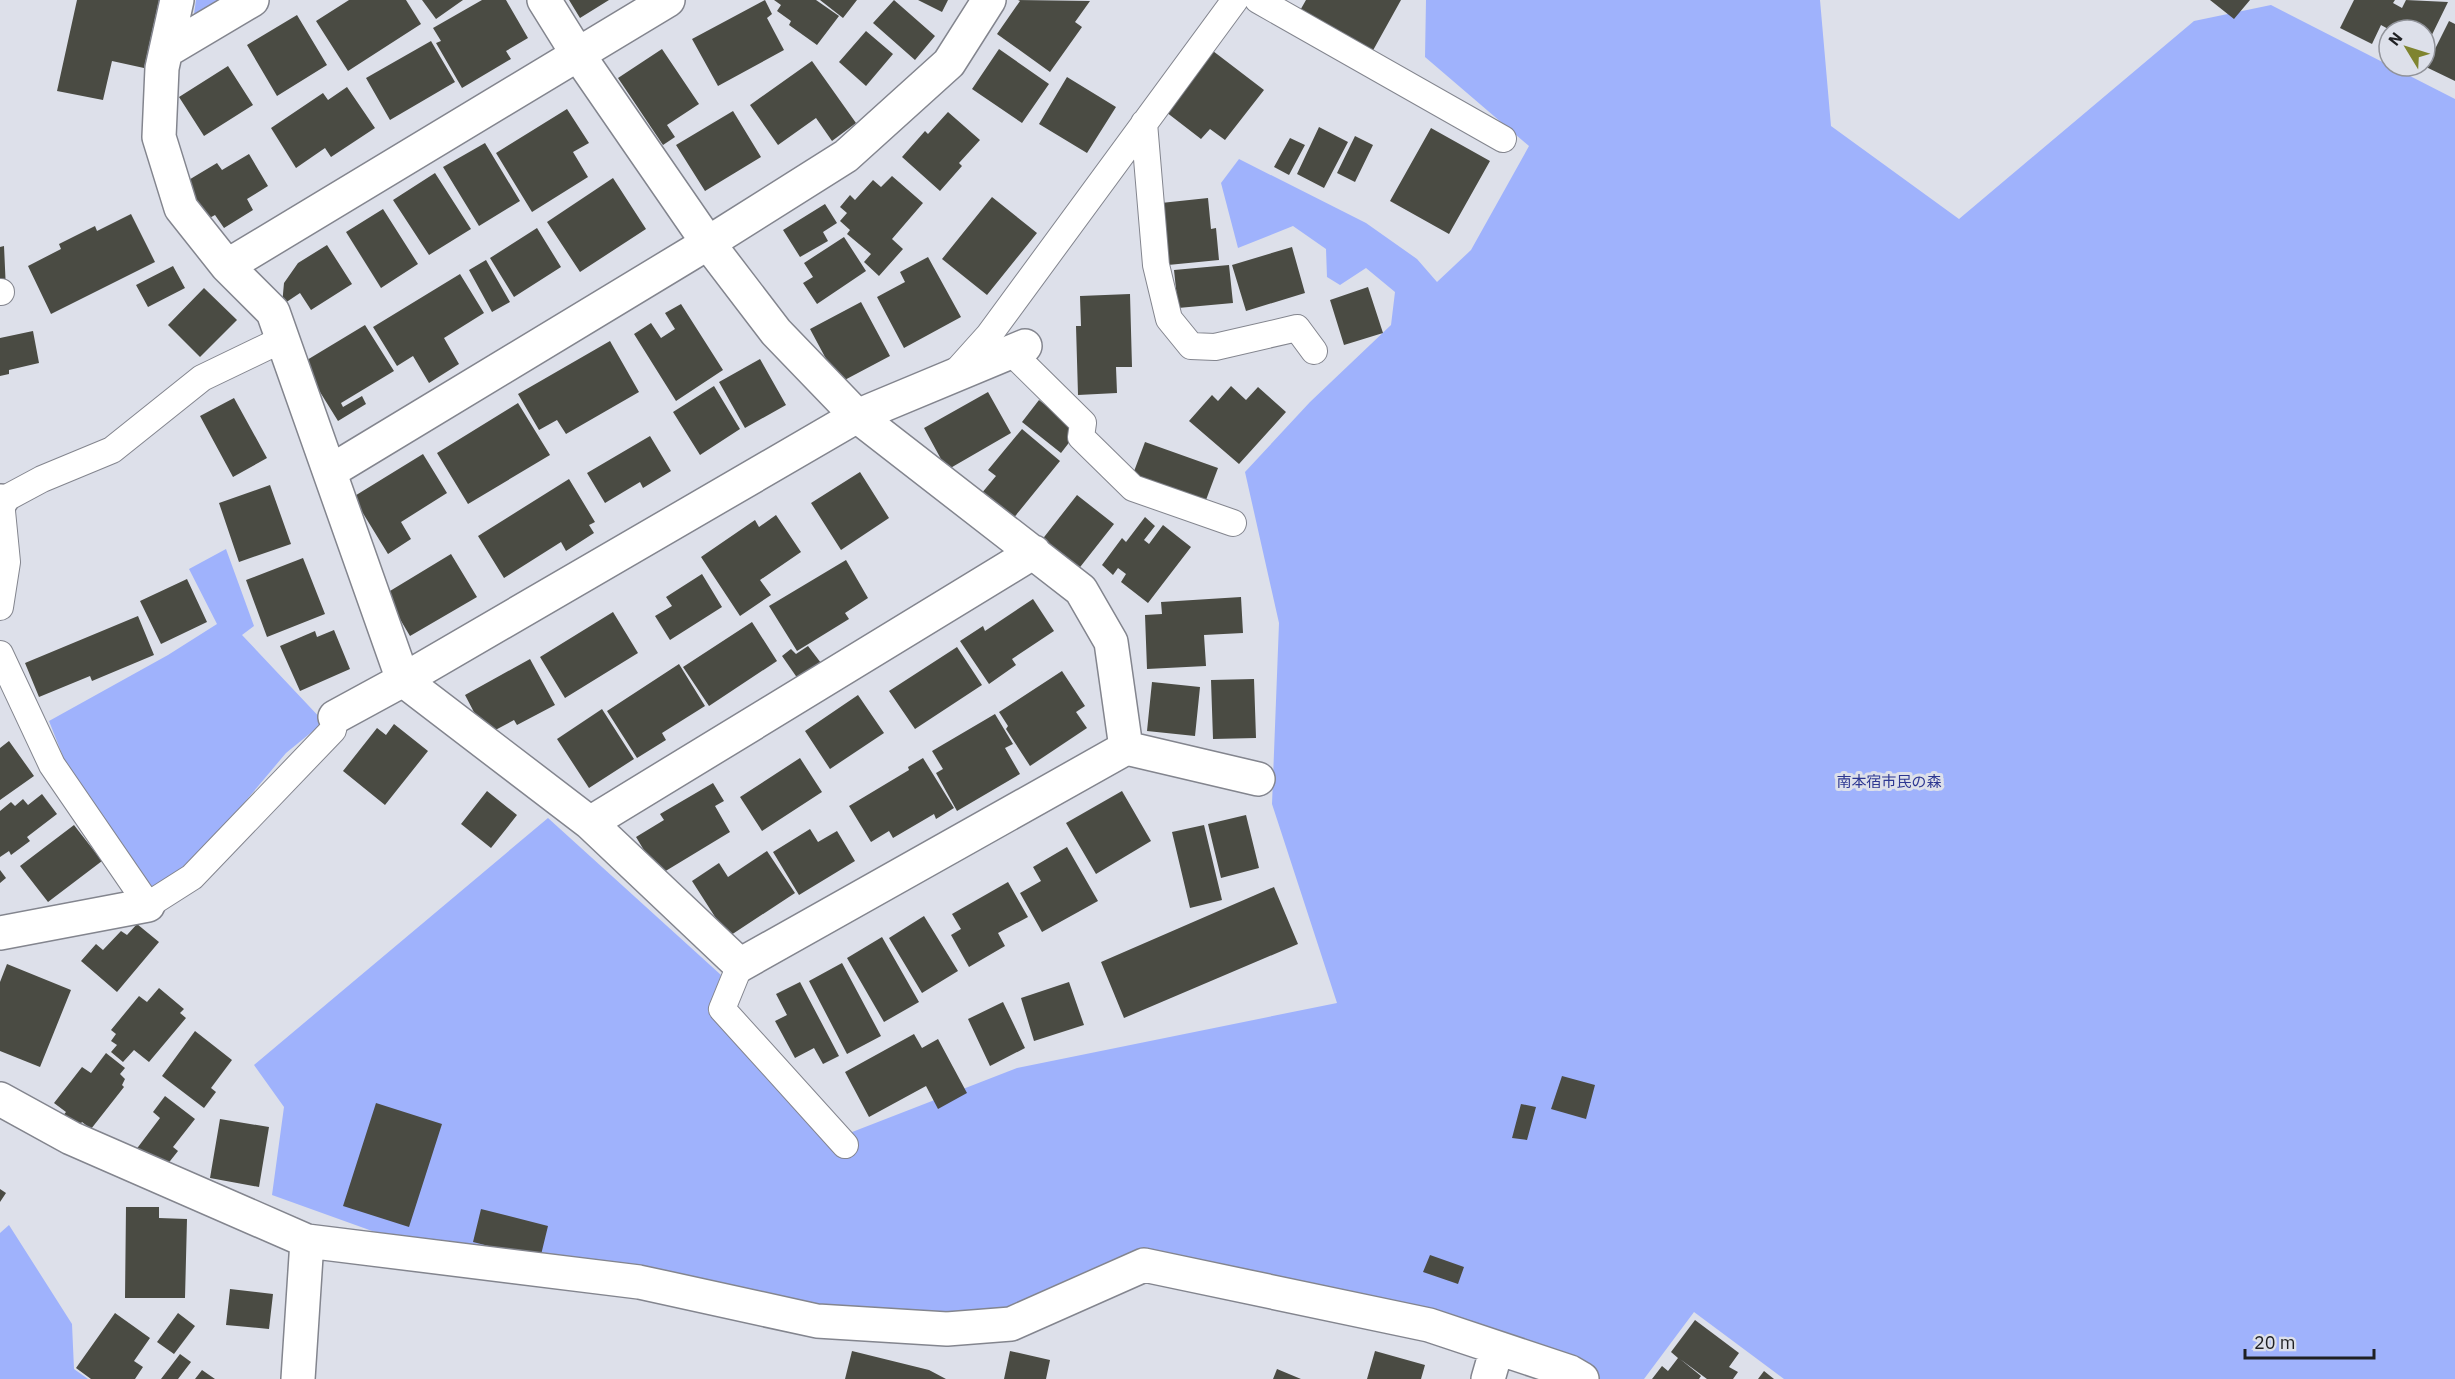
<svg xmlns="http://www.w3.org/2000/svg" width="2455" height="1379" font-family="'IBM Plex Sans','Noto Sans JP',sans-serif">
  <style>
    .green { fill: #9fb2fc }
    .building { fill: #4a4b43 }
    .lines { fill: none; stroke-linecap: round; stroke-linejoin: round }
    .lane-casing { stroke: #83858e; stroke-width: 28 }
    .street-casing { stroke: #83858e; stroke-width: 36 }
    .lane { stroke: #fff; stroke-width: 26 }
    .street { stroke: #fff; stroke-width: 33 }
    .labels { text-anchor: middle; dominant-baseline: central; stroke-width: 6; stroke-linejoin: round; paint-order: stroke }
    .park-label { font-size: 15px; fill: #2d3791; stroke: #dde0ea }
  </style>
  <rect width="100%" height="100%" fill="#dde0ea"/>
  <!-- green -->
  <path class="green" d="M196,0h22l-24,14z
    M1426,0h394l11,126 128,93 235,-198 77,-16 184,94v1280h-671l-90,-67 -50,67h-46l-455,-128 -140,61 -183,3 -420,-74 -128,-46 12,-88 -30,-42 294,-247 173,157 -13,36 121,130 188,-73 320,-65 -65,-199 7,-181 -34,-151 65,-70 81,-77 4,-33 -29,-24 -26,17 -13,-8 -1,-28 -33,-23 -55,22 -17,-65 18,-24 127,64 51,36 20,23 34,-32 58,-104 -104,-89z
    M226,549l28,77 -12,9 82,87 -38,31 -90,107 -46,34 -92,-130 6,-5 -15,-38 119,-66 49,-31 -28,-55z
    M9,1225l63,99 2,45 14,10h-88v-146z"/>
  <!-- building -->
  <path class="building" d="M77,0h82l-15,68 -32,-7 -9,39 -46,-9z
    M349,0h57l15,24 -73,47 -32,-50z
    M422,0h41l-27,19z
    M482,0h24l22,38 -22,13 5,8 -49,29 -26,-45 5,-2 -8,-13z
    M569,0h40l-29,18z
    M765,0l7,14 -5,4 17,32 -66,36 -26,-47z
    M774,0h42l23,16 -22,29 -28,-20 2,-4 -14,-10 4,-6z
    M820,0h37l-14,18z
    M894,0l41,36 -20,24 -42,-37z
    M918,0h30l-6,12z
    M1018,0l72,1 -15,21 7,5 -32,45 -53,-38 23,-33z
    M1306,0h95l-30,54 -73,-40z
    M2210,0h40l-16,19z
    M2354,0h41l-2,3 9,5 4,-8 42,2 -23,47v-19h-35l-9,-5 -9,19 -32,-16z
    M297,15l30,50 -50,31 -30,-51z
    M2449,21l6,3v57l-29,-14z
    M866,31l27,23 -27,32 -27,-24z
    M2389,36v15l-6,-3z
    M431,41l24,41 -65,38 -24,-42z
    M662,49l37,55 -32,21 8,12 -12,8 -45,-67z
    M999,49l50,35 -27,39 -50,-34z
    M1213,51l51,39 -39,50 -15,-11 -9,10 -35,-27z
    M812,61l44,62 -24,18 -16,-23 -38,27 -28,-40z
    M228,66l25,39 -49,31 -25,-39z
    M1067,77l49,30 -29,46 -48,-29z
    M347,87l28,41 -44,29 -6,-9 -29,20 -25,-40 52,-35 5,7z
    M567,109l22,34 -16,9 15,25 -56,35 -36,-59z
    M733,111l28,46 -56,34 -29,-46z
    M948,112l32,28 -21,23 3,3 -22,25 -38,-34 23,-26 3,3z
    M1319,127l29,15 -24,46 -27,-14z
    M1431,128l59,33 -41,73 -59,-33z
    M1355,136l18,9 -18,37 -18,-9z
    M1290,138l15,7 -16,30 -15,-8z
    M485,143l35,58 -41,25 -36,-59z
    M249,154l19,32 -21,13 6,11 -29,18 -9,-13 -11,6 -22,-37 35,-21 5,7z
    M435,173l36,56 -42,26 -36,-55z
    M892,176l31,27 -31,36 11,10 -24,27 -15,-14 7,-8 -24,-20 3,-4 -10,-9 7,-8 -7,-6 10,-12 5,5 18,-20 8,7z
    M613,178l33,51 -66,43 -33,-50z
    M992,197l45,36 -50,62 -45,-36z
    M1208,198l3,31 5,-1 3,32 -51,5 -7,-62z
    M825,204l12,19 -14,9 5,9 -28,16 -17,-27z
    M383,209l35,55 -37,24 -35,-56z
    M131,214l24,48 -104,52 -23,-48 33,-17 -2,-5 36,-18 2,5z
    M537,228l24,39 -47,30 -24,-39z
    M844,237l22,34 -49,33 -14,-21 10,-6 -9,-14z
    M327,245l25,39 -41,26 -11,-17 -18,12 2,-22 14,-20z
    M4,246l2,44 -6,1v-44z
    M1292,247l13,46 -59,18 -14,-46z
    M928,257l33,60 -57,31 -27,-51 28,-15 -5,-10z
    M486,260l24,42 -18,10 -23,-42z
    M1229,265l4,38 -55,5 -4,-38z
    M173,266l12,22 -37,19 -12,-22z
    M460,274l24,39 -40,25 15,26 -30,19 -16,-27 -16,10 -24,-39z
    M1368,287l15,46 -39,12 -14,-45z
    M204,288l33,32 -37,37 -32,-32z
    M1130,294l2,73h-16l1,26 -39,2 -2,-69h5l-1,-30z
    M861,302l29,54 -51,27 -29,-54z
    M681,304l42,66 -47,31 -42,-67 17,-11 10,15 14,-9 -10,-16z
    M365,325l29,46 -53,32 2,4 19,-11 4,8 -28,17 -36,-58z
    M33,331l6,32 -30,7v4l-9,2v-38z
    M610,341l29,51 -73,42 -9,-14 -18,10 -21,-36z
    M760,359l26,46 -41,23 -26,-46z
    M714,386l26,43 -40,26 -27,-43z
    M1231,386l15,14 12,-13 28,25 -47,52 -50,-43 23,-26 6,6z
    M988,392l23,41 -64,37 -23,-42z
    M234,398l33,60 -34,19 -33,-61z
    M1039,400l39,31 -17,22 -39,-31z
    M518,403l32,52 -82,49 -31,-51z
    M1022,429l38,32 -48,59 -31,-26 15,-18 -8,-6z
    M650,436l21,35 -28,17 -3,-6 -35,21 -18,-30z
    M1145,442l73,26 -15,40 -73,-26z
    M423,454l24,39 -46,29 10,17 -23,15 -35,-57z
    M860,472l29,46 -48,32 -30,-47z
    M569,479l26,43 -6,3 5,8 -28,18 -5,-9 -57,36 -26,-42z
    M270,485l21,59 -52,18 -20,-59z
    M1077,495l37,29 -37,47 -36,-30z
    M776,515l25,37 -41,28 11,15 -31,21 -39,-59 54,-37 4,7z
    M1145,517l10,9 -11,14 5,4 14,-19 28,22 -43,56 -27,-21 5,-8 -8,-6 -5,7 -11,-10 20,-27 4,4z
    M451,554l26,43 -67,39 -25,-42z
    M303,558l22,56 -58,23 -21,-57z
    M846,560l22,38 -23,15 4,6 -52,32 -28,-45z
    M702,574l20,33 -52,33 -15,-24 17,-10 -6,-9z
    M187,579l20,43 -46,22 -21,-43z
    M1241,597l2,36 -39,2 2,31 -59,3 -2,-54 17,-1 -1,-12z
    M1033,599l21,32 -42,28 4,6 -27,19 -29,-43 23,-15 2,5z
    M613,612l25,41 -73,45 -25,-41z
    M138,616l16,39 -62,26 -2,-5 -51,21 -14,-34z
    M752,622l25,39 -68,45 -26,-39z
    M334,630l16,39 -50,22 -20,-45 35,-15 2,6z
    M808,646l13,17 -23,16 -16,-23 9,-7 5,5z
    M957,647l25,38 -67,44 -26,-38z
    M530,659l25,46 -38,20 -3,-5 -28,15 -21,-40z
    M679,664l26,42 -43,27 4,7 -29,18 -30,-47z
    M1062,671l23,35 -9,6 11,16 -57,38 -24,-37 2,-3 -9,-14z
    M1254,679l2,59 -43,1 -2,-59z
    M1152,682l48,5 -5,49 -48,-5z
    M858,695l26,38 -54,36 -25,-38z
    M602,709l32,50 -45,29 -32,-49z
    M995,714l18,30 -8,4 15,26 -63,37 -21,-38 7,-4 -11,-18z
    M394,724l34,27 -43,54 -42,-34 34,-43 9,7z
    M9,741l25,35 -34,24v-52z
    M800,758l22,34 -60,39 -22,-34z
    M923,758l31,50 -18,11 -2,-5 -41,24 -4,-7 -18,11 -22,-36 60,-36 -1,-3z
    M713,783l11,18 -9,5 15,26 -71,43 -23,-38 28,-17 -4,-6z
    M487,791l30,24 -26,33 -30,-24z
    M1122,791l29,50 -55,33 -30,-51z
    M42,794l15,20 -30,23 3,4 -19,14 -2,-4 -9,6v-46l11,-9 4,4 8,-7 5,6z
    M1246,815l13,53 -38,10 -13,-54z
    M74,825l28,36 -54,41 -28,-36z
    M1204,825l18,75 -32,8 -18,-76z
    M810,829l8,13 19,-11 18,30 -56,34 -26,-43z
    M1067,847l31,54 -56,31 -22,-39 21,-12 -8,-14z
    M767,851l28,42 -67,44 -36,-56 27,-18 9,14z
    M0,870l6,8 -6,5z
    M1008,882l20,35 -30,16 7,13 -36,21 -18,-32 10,-6 -9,-15z
    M1274,887l24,57 -174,74 -23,-56z
    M924,916l34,55 -36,22 -33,-55z
    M137,924l22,18 -42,50 -36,-31 15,-17 7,6 18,-19 6,4z
    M882,937l37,65 -35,20 -37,-64z
    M842,963l39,73 -34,18 -38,-73z
    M7,964l64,26 -31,77 -40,-16v-69z
    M800,982l39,74 -16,8 -9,-16 -19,10 -20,-37 12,-6 -11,-21z
    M1069,982l15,43 -50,16 -13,-43z
    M159,988l25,21 -4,4 6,5 -37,44 -15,-12 -11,12 -12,-10 6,-7 -6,-4 5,-7 -5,-4 28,-34 8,6z
    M1003,1002l22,46 -35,18 -22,-47z
    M195,1031l37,29 -21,28 5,4 -12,16 -42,-32z
    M914,1034l8,14 16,-9 29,54 -29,16 -12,-23 -57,31 -24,-45z
    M106,1053l19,15 -5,6 5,5 -3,6 2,2 -33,42 -9,-7 -9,11 -15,-11 8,-10 -12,-9 28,-36 9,6z
    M1562,1076l33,9 -9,34 -35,-10z
    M165,1096l30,23 -22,28 5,4 -19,24 -27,-20 28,-37 -7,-6z
    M376,1103l66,21 -33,103 -66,-21z
    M1521,1104l15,3 -9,33 -15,-2z
    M220,1119l49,8 -10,60 -49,-9z
    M0,1189l6,4 -6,9z
    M126,1207h33v11l28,1 -2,79h-60z
    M481,1209l67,17 -8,33 -67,-17z
    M1430,1255l34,12 -6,17 -35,-12z
    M230,1289l43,5 -4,35 -43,-4z
    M115,1313l35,25 -16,23 9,6 -8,12h-44l-15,-11z
    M178,1313l17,13 -21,28 -17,-12z
    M1695,1320l44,33 -10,14 9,5 -5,7h-26l-27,-20 21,17 -2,3h-47l10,-13 6,5 10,-13 -7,-6z
    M852,1351l77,19 17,9h-101z
    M1010,1351l40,9 -4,19h-42z
    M1375,1351l50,14 -4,14h-54z
    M180,1354l11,8 -13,17h-17z
    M1277,1369l24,10h-28z
    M202,1370l13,9h-20z
    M1764,1371l10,8h-16z"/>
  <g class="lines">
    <defs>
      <path id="lane" d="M1258,0l245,139
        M1144,123l12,142 13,54 22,27 24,1 82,-19 17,23
        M0,292h1
        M1011,352l72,71 -2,14 52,51 100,35
        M954,374l35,-39 246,-335
        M0,607l7,-45 -6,-61 41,-22 70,-29 90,-72 79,-38
        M0,654l52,111 96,140 44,-28 141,-147 2,-13
        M740,965l-18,44 123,136"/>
      <path id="street" d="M177,0l-15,68 -3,69 22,71 46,58 46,46 130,368 187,143 150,142 386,-217 132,31
        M544,0l33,53 131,190 68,89 81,84 224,174 30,52 15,106
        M166,51l86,-51
        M227,266l441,-266
        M331,471l377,-228 138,-87 103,-93 40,-63
        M0,501h1
        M335,717l68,-37 454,-264 168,-70
        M590,823l444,-271
        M0,933l148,-28
        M0,1099l71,39 236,103 332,41 178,39 130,8 64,-5 133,-59 285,60 141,47 12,7
        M298,1379l9,-138
        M1488,1379l9,-31"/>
    </defs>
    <!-- lane casing -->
    <use href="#lane" class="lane-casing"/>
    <!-- street casing -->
    <use href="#street" class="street-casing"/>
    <!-- lane -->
    <use href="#lane" class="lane"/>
    <!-- street -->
    <use href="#street" class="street"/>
  </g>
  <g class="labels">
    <!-- park labels -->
    <g class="park-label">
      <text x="1889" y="781">南本宿市民の森</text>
    </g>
  </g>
  <!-- north arrow -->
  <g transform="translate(2407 48) rotate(308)"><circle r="28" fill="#dde0ea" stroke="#91939a" stroke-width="1.5"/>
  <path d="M0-4.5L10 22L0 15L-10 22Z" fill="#7f842f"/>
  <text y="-9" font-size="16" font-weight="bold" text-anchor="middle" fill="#1f2023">N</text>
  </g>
  <!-- scale -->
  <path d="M2245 1349v9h129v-9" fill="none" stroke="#1f2023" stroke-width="3"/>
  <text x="2254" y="1349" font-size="18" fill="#1f2023" stroke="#dde0ea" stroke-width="4.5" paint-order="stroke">20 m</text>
</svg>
